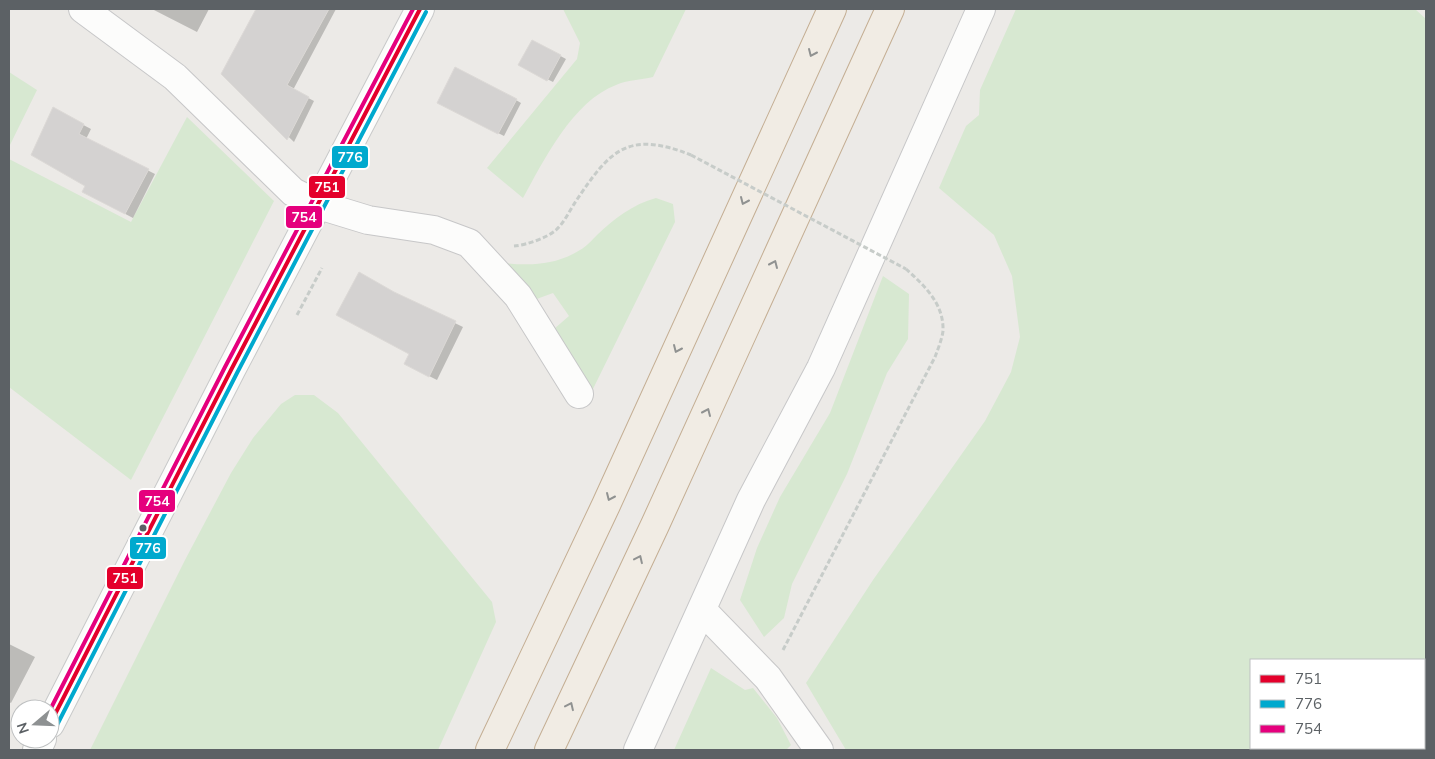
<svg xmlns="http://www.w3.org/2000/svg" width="1435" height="759" font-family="Mulish,sans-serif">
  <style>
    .green { fill: #d7e8d1; fill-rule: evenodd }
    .shadow { fill: #0003 }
    .building { fill: #d4d2d1; stroke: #dcd9d6 }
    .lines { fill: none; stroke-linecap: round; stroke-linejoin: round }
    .minor-casing { stroke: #c7c7c8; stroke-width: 30 }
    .secondary-casing { stroke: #c8c9c9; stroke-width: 30 }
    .trunk-casing { stroke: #c4ae93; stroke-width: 30 }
    .path { stroke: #c7ccc9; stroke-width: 3; stroke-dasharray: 5 2.5; stroke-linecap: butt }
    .minor { stroke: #fcfcfb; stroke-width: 28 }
    .secondary { stroke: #fcfcfb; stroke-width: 28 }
    .trunk { stroke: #f1ece4; stroke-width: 28 }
    .path-bridge { stroke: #c7ccc9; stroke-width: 3; stroke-dasharray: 5 2.5; stroke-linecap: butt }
    .bus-1-casing { stroke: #fff; stroke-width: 8 }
    .bus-2-casing { stroke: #fff; stroke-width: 8 }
    .bus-3-casing { stroke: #fff; stroke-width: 8 }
    .bus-1 { stroke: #e4002b; stroke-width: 4 }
    .bus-2 { stroke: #00a9ce; stroke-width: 4 }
    .bus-3 { stroke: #e5007d; stroke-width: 4 }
    .oneway { stroke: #909291 }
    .bus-dot { fill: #5c6165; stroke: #fff; stroke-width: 2 }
    .line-badge { stroke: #fff; stroke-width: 2 }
    .badge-label { font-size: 14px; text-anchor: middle; font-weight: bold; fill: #fff }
  </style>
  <rect width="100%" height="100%" fill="#eceae7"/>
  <!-- green -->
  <path class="green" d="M563,9h123l-33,68c-12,3 -26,3 -37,8 -43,16 -72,75 -93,113l-36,-30 90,-109 3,-16z
    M1016,9h399l11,10v731h-580l-40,-67 67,-103 112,-159 26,-49 9,-35 -8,-61 -18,-41 -55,-47 27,-62 13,-11 1,-25zM1424,660v88h-173v-88z
    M9,72l28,18 -28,57z
    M187,117l87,84 -143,279 -122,-93v-228l122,63z
    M656,198l17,6 2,18 -84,171 -37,-64 15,-13 -16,-23 -19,7 -30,-37c27,3 52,2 76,-13 6,-3 12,-10 17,-15 17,-16 36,-31 59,-37z
    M883,276l26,18 -1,45 -21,34 -40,101 -55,110 -8,34 -20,19 -24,-37 17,-52 23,-51 50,-84z
    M295,395h19l24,18 154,189 4,20 -58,128h-348l95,-190 46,-87 22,-35 28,-34z
    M711,668l34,22 8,-2 24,30 14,27 -5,5h-112z"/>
  <!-- shadow -->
  <path class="shadow" d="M152,9h57l-12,23z
    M257,9h79l-43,81 21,11 -20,41 -71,-68z
    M533,41l33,18 -13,23 -34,-17z
    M516,100l5,3 -17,33 -65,-33z
    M53,109l38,20 -5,10 69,35 -22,44 -42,-22z
    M393,293l70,34 -26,53 -24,-12z
    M9,644l26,13 -24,46 -2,-1z"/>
  <!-- building -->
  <path class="building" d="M256,9h73l-42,76 22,12 -22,43 -66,-66z
    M532,40l29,15 -14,26 -29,-16z
    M455,67l62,32 -19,35 -61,-31z
    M53,107l31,17 -5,10 70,35 -24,45 -43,-22 3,-6 -54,-31z
    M359,272l35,20 62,29 -27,56 -25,-13 5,-10 -73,-39z"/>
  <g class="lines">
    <defs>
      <path id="minor" d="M83,9l92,68 118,115 26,13 49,15 66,10 35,13 49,53 61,98
        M702,610l66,68 51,72
        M638,750l113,-250 70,-132 160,-359"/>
      <path id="secondary" d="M50,724l181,-354 189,-361
        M37,750l5,-11"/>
      <path id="trunk" d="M490,750l116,-245 226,-496
        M549,750l106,-225 235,-516"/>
    </defs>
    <!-- minor casing -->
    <use href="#minor" class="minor-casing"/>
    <!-- secondary casing -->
    <use href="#secondary" class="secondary-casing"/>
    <!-- trunk casing -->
    <use href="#trunk" class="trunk-casing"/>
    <!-- path -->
    <path class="path" d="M514,246c12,-1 33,-8 42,-16 8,-7 14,-20 20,-29 34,-51 52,-71 115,-46
      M297,315l25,-47
      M783,650l152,-293c3,-8 7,-18 8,-26 1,-27 -18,-45 -37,-62"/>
    <!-- minor -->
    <use href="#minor" class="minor"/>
    <!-- secondary -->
    <use href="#secondary" class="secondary"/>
    <!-- trunk -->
    <use href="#trunk" class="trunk"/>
    <!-- path-bridge -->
    <path class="path-bridge" d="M691,155l215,114"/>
    <defs>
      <path id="bus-1" d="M50,724l181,-354 189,-361"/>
      <path id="bus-2" d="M56,727l181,-354 189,-361"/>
      <path id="bus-3" d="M50,710l175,-343 188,-358"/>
    </defs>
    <!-- bus-1 casing -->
    <use href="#bus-1" class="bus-1-casing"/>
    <!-- bus-2 casing -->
    <use href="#bus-2" class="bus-2-casing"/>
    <!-- bus-3 casing -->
    <use href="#bus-3" class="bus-3-casing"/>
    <!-- bus-1 -->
    <use href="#bus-1" class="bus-1"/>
    <!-- bus-2 -->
    <use href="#bus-2" class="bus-2"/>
    <!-- bus-3 -->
    <use href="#bus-3" class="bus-3"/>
  </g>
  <!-- one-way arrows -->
  <defs><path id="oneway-chevron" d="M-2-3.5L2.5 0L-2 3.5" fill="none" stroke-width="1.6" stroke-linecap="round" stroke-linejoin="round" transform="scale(1.25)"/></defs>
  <g class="oneway">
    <use href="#oneway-chevron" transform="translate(812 53) rotate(114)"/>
    <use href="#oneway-chevron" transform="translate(744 201) rotate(114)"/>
    <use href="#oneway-chevron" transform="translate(774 264) rotate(-66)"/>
    <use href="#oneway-chevron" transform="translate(677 349) rotate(114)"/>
    <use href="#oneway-chevron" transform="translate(707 412) rotate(-66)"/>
    <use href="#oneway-chevron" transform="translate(610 497) rotate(114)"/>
    <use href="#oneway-chevron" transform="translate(639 559) rotate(-65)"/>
    <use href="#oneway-chevron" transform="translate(570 706) rotate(-65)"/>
  </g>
  <!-- markers -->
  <circle class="bus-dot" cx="143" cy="528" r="4.5"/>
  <g class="line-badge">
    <rect x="331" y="145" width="38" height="24" rx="5" fill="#00a9ce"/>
    <rect x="308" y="175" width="38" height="24" rx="5" fill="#e4002b"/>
    <rect x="285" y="205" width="38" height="24" rx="5" fill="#e5007d"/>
    <rect x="138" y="489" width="38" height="24" rx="5" fill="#e5007d"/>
    <rect x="129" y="536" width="38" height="24" rx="5" fill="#00a9ce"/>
    <rect x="106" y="566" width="38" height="24" rx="5" fill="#e4002b"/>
  </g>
  <g class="badge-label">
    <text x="350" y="162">776</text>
    <text x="327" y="192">751</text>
    <text x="304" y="222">754</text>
    <text x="157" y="506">754</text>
    <text x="148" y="553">776</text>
    <text x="125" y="583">751</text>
  </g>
  <!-- border -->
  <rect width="1435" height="759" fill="none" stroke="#5c6165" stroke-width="20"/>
  <!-- legend -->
  <rect x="1250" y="659" width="175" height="90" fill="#ffffff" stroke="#bec0c1"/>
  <rect x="1260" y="675" width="25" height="8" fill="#e4002b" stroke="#bec0c1"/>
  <text x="1295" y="684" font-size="15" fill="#5c6165">751</text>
  <rect x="1260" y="700" width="25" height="8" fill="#00a9ce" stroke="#bec0c1"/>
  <text x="1295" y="709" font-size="15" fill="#5c6165">776</text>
  <rect x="1260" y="725" width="25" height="8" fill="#e5007d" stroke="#bec0c1"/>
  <text x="1295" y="734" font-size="15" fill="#5c6165">754</text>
  <!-- north arrow -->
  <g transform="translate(35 724) rotate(251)"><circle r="24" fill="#ffffff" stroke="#bec0c1"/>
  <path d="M0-4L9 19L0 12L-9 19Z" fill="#8e9192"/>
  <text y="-8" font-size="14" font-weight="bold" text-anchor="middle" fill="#5c6165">N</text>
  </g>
</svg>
